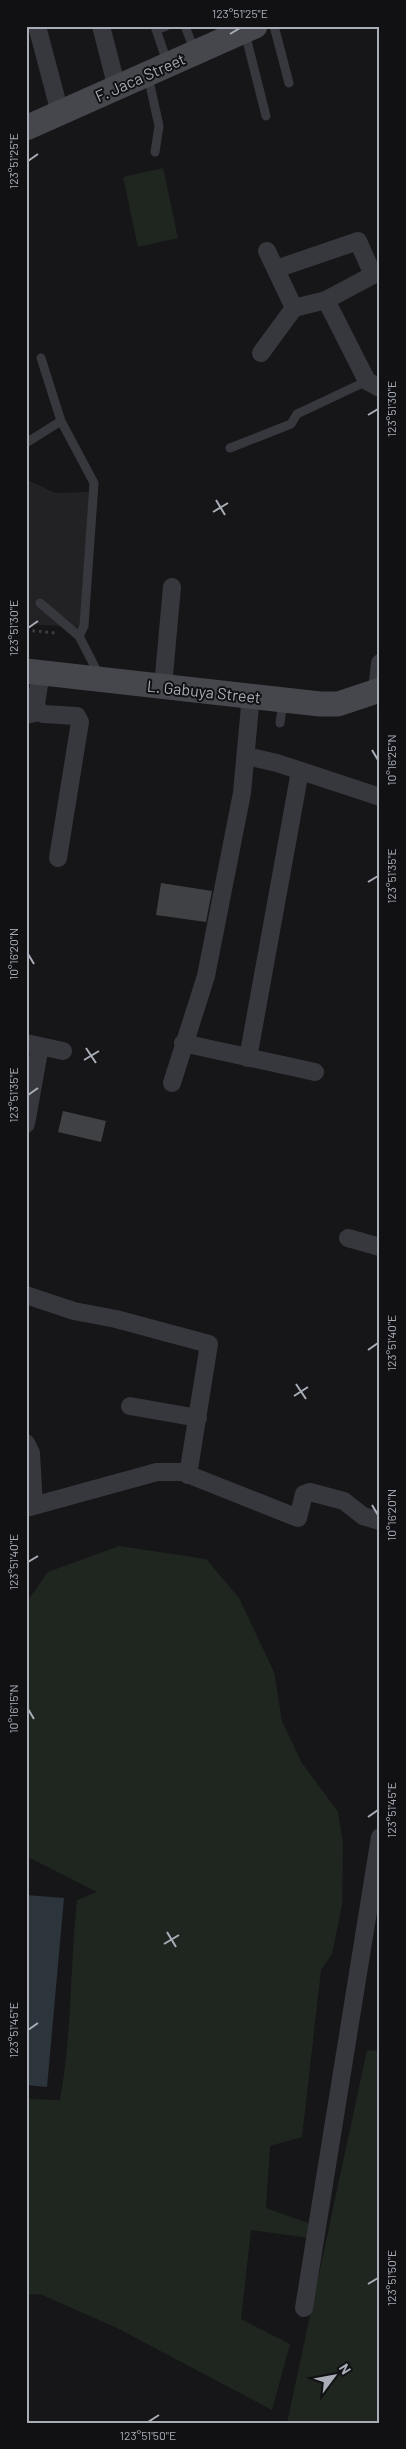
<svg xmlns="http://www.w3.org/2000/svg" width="406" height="2449" font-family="Barlow,sans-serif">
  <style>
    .built { fill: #222225 }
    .green { fill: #1e261f }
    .water { fill: #2c353c }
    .building { fill: #404145 }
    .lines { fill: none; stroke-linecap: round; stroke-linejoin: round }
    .path { stroke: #3d3f44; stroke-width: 3; stroke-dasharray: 2.5 4; stroke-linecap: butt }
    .lane { stroke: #37383d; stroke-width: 9 }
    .street { stroke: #37383d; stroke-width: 18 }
    .secondary { stroke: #45474d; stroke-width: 25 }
    .ticks { fill: none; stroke: #a8adb8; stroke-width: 2 }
    .labels { text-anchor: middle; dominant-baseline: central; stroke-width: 4; stroke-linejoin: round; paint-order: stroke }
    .street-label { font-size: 16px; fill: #a8adb8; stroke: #111113 }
    .neatline { fill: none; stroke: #a8adb8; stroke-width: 2 }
    .ticks-label { font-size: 12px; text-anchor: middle; fill: #a8adb8 }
  </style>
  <rect width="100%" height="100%" fill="#161618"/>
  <!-- built -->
  <path class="built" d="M26,479l29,14 34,-1 -9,135 -54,-3z"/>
  <!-- green -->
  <path class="green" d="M163,168l15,70 -40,9 -15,-70z
    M119,1546l87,13 33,39 35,74 8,49 20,42 36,49 5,32 -1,61 -10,49 -11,16 -19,167 -32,9 -4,62 45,16 -1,14 -59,-8 -10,89 49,25 -18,66 -155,-82 -77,-34 -14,1v-196l34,1c12,-66 10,-133 17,-200l20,-8 -71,-36v-253l22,-31z
    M367,2050l13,1v372h-93z"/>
  <!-- water -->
  <path class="water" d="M26,1895l38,3 -17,189 -21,-2z"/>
  <!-- building -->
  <path class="building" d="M161,883l51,8 -6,31 -50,-7z
    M63,1111l43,10 -5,21 -43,-10z"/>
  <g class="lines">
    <!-- path -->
    <path class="path" d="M26,630l29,3"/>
    <!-- lane -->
    <path class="lane" d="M155,26l12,36
      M185,26l10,26
      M274,26l15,57
      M156,30l10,-4
      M245,33l21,83
      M148,76l11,50 -4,26
      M41,358l20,63 33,62 -10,143 -5,10
      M26,443l35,-22
      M230,448l61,-24 6,-10 70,-33
      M40,603l39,33 20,39
      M280,723l3,-21"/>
    <!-- street -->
    <path class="street" d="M37,26l23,87
      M102,30l15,58
      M267,251l27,57
      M326,300l41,81 13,7
      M261,353l33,-45 32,-8 47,-25 -15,-34 -82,28
      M163,686l9,-99
      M377,690l3,-27
      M39,712l-3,-8 5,-32
      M26,715l13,-3 4,2 34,2 3,6 -22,136
      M247,756l30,7 103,34
      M26,1043l37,8
      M183,1043l132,29
      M248,1058l52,-287
      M172,1083l34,-107 36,-183 9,-98
      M26,1124l14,-78
      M348,1238l32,9
      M26,1295l48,16 42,8 93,25 -21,131
      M130,1406l68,12
      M26,1443l5,10 3,53
      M26,1508l131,-36h25l116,46 6,-24 6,-2 34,9 19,15 17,5
      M304,2308l76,-471"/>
    <!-- secondary -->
    <path class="secondary" d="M26,128l229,-102
      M26,671l294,33h18l42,-14"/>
  </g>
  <!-- ticks -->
  <path class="ticks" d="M230,34l10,-6M28,161l10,-7M368,415l10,-6M216,500l9,15M213,512l15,-9M28,628l10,-7M372,750l6,10M368,882l10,-6M28,954l6,10M86,1048l10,15M84,1060l15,-9M28,1095l10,-7M368,1350l10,-7M296,1384l10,15M294,1396l14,-9M372,1505l6,10M28,1562l10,-6M28,1709l6,10M368,1817l10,-7M167,1932l9,15M164,1944l15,-9M28,2030l10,-7M368,2284l10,-6M148,2422l11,-7"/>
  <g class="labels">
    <!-- street labels -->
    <g class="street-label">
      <text transform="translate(140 77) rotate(-24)">F. Jaca Street</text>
      <text transform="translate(204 691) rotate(6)">L. Gabuya Street</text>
    </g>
  </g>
  <!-- border -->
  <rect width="406" height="2449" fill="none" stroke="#111113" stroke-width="55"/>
  <!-- north arrow -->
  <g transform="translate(334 2376) rotate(58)" stroke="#111113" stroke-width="4" paint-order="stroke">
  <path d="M0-4L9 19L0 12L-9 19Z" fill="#a8adb8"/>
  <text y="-8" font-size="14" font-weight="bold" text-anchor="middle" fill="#a8adb8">N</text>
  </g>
  <rect x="28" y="28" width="350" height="2394" class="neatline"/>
  <g class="ticks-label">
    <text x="240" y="18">123°51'25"E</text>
    <text transform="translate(14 161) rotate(-90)" y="4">123°51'25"E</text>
    <text transform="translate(392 409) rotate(-90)" y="4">123°51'30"E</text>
    <text transform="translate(14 628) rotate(-90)" y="4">123°51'30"E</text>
    <text transform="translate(392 760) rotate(-90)" y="4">10°16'25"N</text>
    <text transform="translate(392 876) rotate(-90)" y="4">123°51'35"E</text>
    <text transform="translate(14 954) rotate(-90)" y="4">10°16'20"N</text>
    <text transform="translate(14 1095) rotate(-90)" y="4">123°51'35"E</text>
    <text transform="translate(392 1343) rotate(-90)" y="4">123°51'40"E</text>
    <text transform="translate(392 1515) rotate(-90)" y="4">10°16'20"N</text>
    <text transform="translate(14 1562) rotate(-90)" y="4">123°51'40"E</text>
    <text transform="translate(14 1709) rotate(-90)" y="4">10°16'15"N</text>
    <text transform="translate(392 1810) rotate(-90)" y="4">123°51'45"E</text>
    <text transform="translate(14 2030) rotate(-90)" y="4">123°51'45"E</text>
    <text transform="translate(392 2278) rotate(-90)" y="4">123°51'50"E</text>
    <text x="148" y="2440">123°51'50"E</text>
  </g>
</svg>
